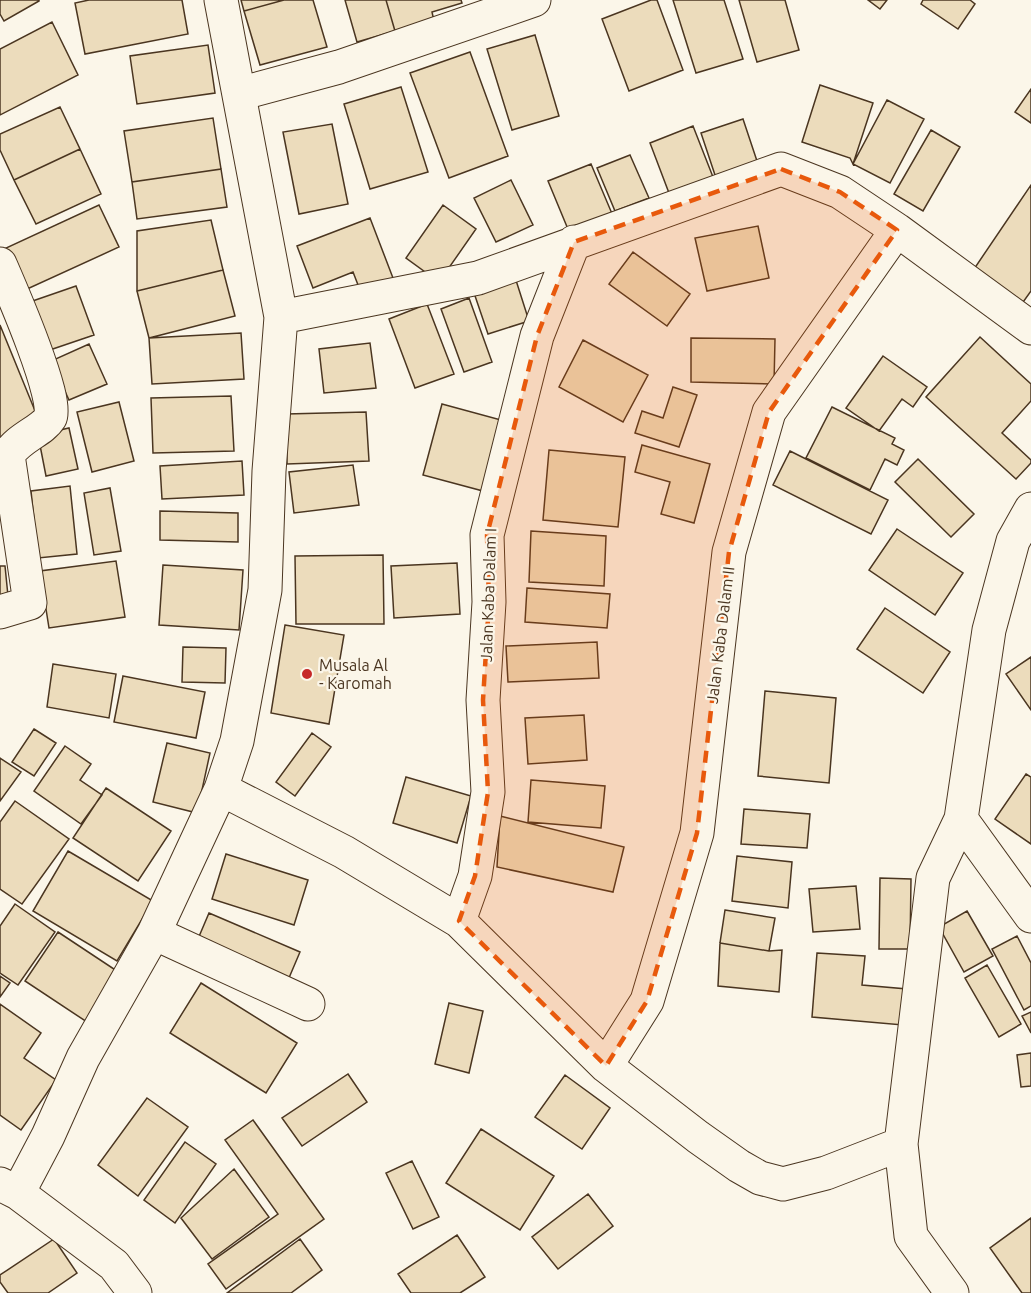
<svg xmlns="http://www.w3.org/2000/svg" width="1031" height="1293" font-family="Ubuntu,sans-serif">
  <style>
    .building { fill: #ecdcbc; stroke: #4a3520; stroke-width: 1.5 }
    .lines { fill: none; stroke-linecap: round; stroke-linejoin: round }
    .minor-casing { stroke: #4a3520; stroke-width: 35 }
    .minor { stroke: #fbf6e9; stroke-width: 33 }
    .marked { fill: #e8590c; fill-opacity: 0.2; stroke: #e8590c; stroke-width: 4.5; stroke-dasharray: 12 8; stroke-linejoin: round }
    .poi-dot { fill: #c62828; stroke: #fbf6e9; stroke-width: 2 }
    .labels { text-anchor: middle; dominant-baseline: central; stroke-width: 4.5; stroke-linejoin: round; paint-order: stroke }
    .street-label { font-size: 16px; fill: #4a3520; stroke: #fbf6e9 }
    .poi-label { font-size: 16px; fill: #4a3520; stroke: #fbf6e9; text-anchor: start }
  </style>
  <rect width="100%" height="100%" fill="#fbf6e9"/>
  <!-- building -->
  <path class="building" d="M0,0h39v1l-35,20 -4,-7z
    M89,0h93l6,34 -103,20 -10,-51z
    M241,0h43l-40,11z
    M284,0h29l14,47 -67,18 -16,-54z
    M345,0h41l9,31 -38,11z
    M386,0h75l1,3 -30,9 2,9 -39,10z
    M651,0h6l26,70 -54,21 -27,-72z
    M673,0h51l19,59 -47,14z
    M739,0h46l14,50 -42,12z
    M868,0h19l-7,9z
    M923,0h47l5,4 -17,25 -37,-25z
    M52,22l26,53 -78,40v-66z
    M535,35l24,81 -47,14 -25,-81z
    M208,45l7,48 -78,11 -7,-48z
    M470,52l38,104 -59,22 -39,-105z
    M820,85l53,18 -20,61 -3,-6 -48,-16z
    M401,87l27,85 -58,17 -26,-85z
    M1031,89v34l-16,-11z
    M887,100l37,19 -34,64 -37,-19z
    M60,107l20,42 -66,31 -14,-30v-16z
    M213,118l8,51 -89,13 -8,-51z
    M743,119l18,54 -42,14 -18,-54z
    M332,124l16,80 -49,10 -16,-82z
    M693,126l20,51 -44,16 -19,-50z
    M931,130l29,17 -37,64 -29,-17z
    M80,149l21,45 -65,30 -22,-44z
    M630,155l19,43 -34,13 -18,-43z
    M591,164l22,52 -43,18 -22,-53z
    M221,169l6,38 -90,12 -5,-37z
    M511,180l22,45 -37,17 -22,-44z
    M1031,185v106l-10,14 -49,-33z
    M99,205l20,42 -94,43 -19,-42z
    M443,205l33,24 -37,53 -33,-24z
    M370,218l23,60 -33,12 -7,-18 -40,16 -16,-42z
    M211,220l12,50 -86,21v-60z
    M758,226l11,52 -62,13 -12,-53z
    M633,252l57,42 -23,32 -58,-42z
    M223,270l12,46 -86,22 -12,-47z
    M514,274l15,47 -41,13 -16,-47z
    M76,286l18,49 -56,19 -17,-49z
    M469,298l23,64 -28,10 -23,-63z
    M427,304l27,70 -39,14 -26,-69z
    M0,325l40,98 -40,16z
    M241,333l3,46 -92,5 -3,-46z
    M980,337l51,47v17l-29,32 29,27v3l-15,16 -90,-82z
    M691,338l84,1 -1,45 -83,-2z
    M583,340l65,35 -25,47 -64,-35z
    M370,343l6,45 -52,5 -5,-44z
    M89,344l18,40 -38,16 -18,-39z
    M883,356l44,31 -14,20 -11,-8 -23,32 -33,-23z
    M673,387l24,8 -18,52 -44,-14 7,-22 21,7z
    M231,396l3,55 -81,2 -2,-55z
    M119,402l15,59 -42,11 -15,-60z
    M442,404l59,16 -18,71 -60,-16z
    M832,407l63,31 -3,6 12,6 -7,15 -12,-6 -15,31 -64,-32z
    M366,412l3,49 -82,3 -1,-50z
    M69,428l9,41 -32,7 -8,-41z
    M642,445l68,19 -16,59 -33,-9 9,-32 -35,-10z
    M549,450l76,7 -7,70 -75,-7z
    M790,451l98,49 -17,34 -98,-49z
    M918,459l56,55 -23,23 -56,-55z
    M242,461l2,34 -82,4 -2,-33z
    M353,465l6,40 -65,8 -5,-41z
    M70,486l7,68 -39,4 -7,-67z
    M110,488l11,63 -27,4 -10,-62z
    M160,511l78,2v29l-78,-2z
    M897,529l66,44 -28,42 -66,-45z
    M531,531l75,5 -2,50 -75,-4z
    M383,555l1,69h-88l-1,-68z
    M116,561l9,56 -76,11 -9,-57z
    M457,563l3,51 -66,4 -3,-52z
    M163,565l80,5 -4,60 -80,-5z
    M0,566h5l3,30 -8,1z
    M527,588l83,6 -3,34 -82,-6z
    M885,608l65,44 -27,41 -66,-44z
    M285,625l59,10 -15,89 -58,-11z
    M597,642l2,36 -91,4 -2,-36z
    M183,647l43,1 -1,35 -43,-1z
    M1031,657v53l-25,-36z
    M53,664l63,10 -7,44 -62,-11z
    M123,676l82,16 -9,46 -82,-16z
    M765,691l71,7 -7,85 -71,-7z
    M584,715l3,45 -59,4 -3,-46z
    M34,729l22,14 -22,33 -22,-14z
    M312,733l19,14 -36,49 -19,-14z
    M167,743l43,10 -13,60 -44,-11z
    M65,746l26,18 -11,16 22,15 -21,29 -47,-33z
    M0,758l21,14 -21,29z
    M1026,774l5,3v67l-36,-25z
    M406,777l65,19 -14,47 -64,-20z
    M531,780l74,6 -4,42 -73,-6z
    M106,788l65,43 -33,50 -65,-43z
    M15,801l54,38 -47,65 -22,-15v-67z
    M744,809l66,5 -3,34 -66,-4z
    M500,816l124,31 -11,45 -116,-25z
    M68,851l85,50 -36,60 -84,-50z
    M226,854l82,26 -14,45 -82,-26z
    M737,856l55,6 -4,46 -56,-7z
    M880,878l31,1 -1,70h-31z
    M856,886l4,43 -47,3 -4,-43z
    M15,904l40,28 -37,53 -18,-12v-47z
    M725,910l50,8 -6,33 -49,-8z
    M967,911l26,45 -29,16 -25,-45z
    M209,913l91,39 -20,47 -91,-39z
    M58,932l65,43 -33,49 -65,-43z
    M1017,936l14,27v43l-7,4 -32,-61z
    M720,943l49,8 13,-1 -3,42 -61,-6z
    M817,953l48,3 -3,29 45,4 -4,36 -91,-8z
    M987,965l34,59 -22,13 -34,-59z
    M0,976l10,7 -10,14z
    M201,983l96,60 -31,50 -96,-60z
    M449,1003l34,8 -14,62 -34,-9z
    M0,1004l41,29 -17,25 32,22 -35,50 -21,-15z
    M1031,1012v21l-9,-17z
    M1031,1053v33l-10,1 -4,-32z
    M348,1074l19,28 -65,44 -20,-28z
    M565,1075l45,33 -28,41 -47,-32z
    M147,1098l41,29 -50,69 -40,-31z
    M253,1120l71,99 -98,70 -18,-25 70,-50 -53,-74z
    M481,1129l73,47 -34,54 -74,-47z
    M185,1142l31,22 -41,59 -31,-23z
    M412,1161l27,56 -26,12 -27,-56z
    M234,1169l35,48 -57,42 -31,-41z
    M588,1194l25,32 -55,43 -26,-32z
    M1031,1218v75h-9l-32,-45z
    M457,1235l28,42 -25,16h-49l-13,-19z
    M54,1239l23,34 -29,20h-40l-8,-11v-7z
    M300,1239l22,31 -31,23h-64z"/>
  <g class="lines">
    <defs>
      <path id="minor" d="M239,94l100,-27 195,-67
        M0,264c10,23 60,137 50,154 -8,13 -32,20 -42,37l22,148 -30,9
        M281,317l197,-39 303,-109 59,23 57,38 134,98
        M221,789l123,63 115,69 147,145 92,71 41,29 21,12 23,6 43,-11 75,-29
        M961,819l70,97
        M459,921l16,-45 13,-84 -5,-92 6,-98 -2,-67 50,-199 37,-94
        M154,933l154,71
        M606,1066l41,-65 50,-168 32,-281 40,-140 128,-182
        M0,1184l18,9 96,72 21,28
        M18,1193l30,-57 35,-78 71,-125 67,-144 16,-48 28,-151 4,-119 12,-154 -60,-317
        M952,1293l-41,-57 -10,-92 32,-266 28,-59 28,-189 24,-89 18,-32"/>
    </defs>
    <!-- minor casing -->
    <use href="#minor" class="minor-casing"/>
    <!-- minor -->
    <use href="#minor" class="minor"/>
  </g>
  <!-- marked area -->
  <path class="marked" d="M781,169l59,23 57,38 -128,182 -40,140 -32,281 -50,168 -41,65 -147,-145 16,-45 13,-84 -5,-92 6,-98 -2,-67 50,-199 37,-94z"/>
  <!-- markers -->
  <circle class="poi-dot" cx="307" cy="674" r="6"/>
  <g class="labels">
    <!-- street labels -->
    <g class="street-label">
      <text transform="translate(488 595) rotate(-88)">Jalan Kaba Dalam I</text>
      <text transform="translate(720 635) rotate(-83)">Jalan Kaba Dalam II</text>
    </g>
    <!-- poi labels -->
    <g class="poi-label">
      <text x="319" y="665">Musala Al<tspan x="319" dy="18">- Karomah</tspan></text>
    </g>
  </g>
</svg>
